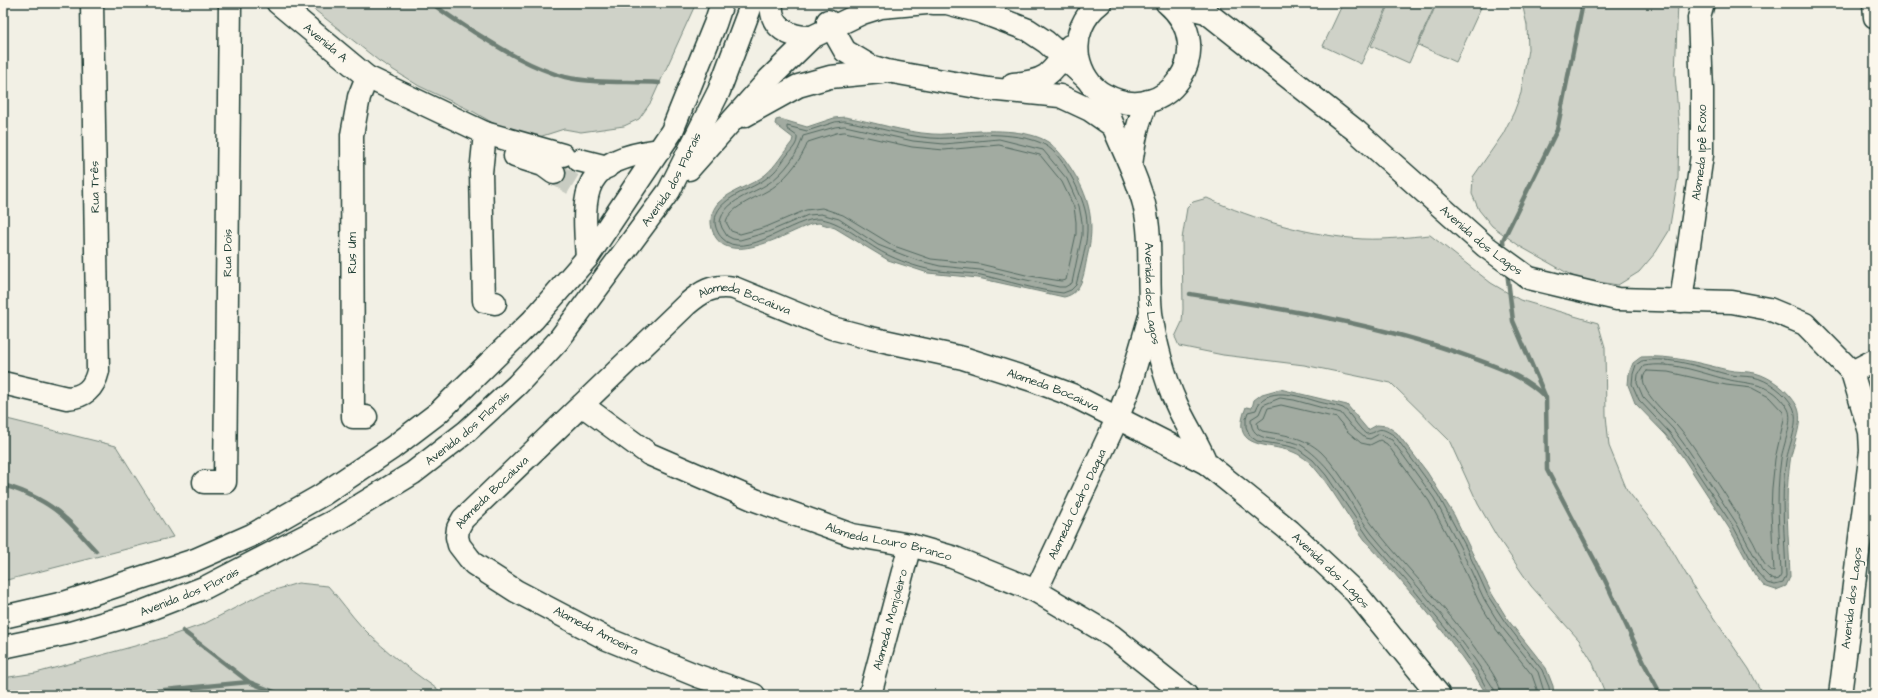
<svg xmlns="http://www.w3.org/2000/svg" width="1878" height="698" font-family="'Architects Daughter',sans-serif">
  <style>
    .green { fill: #cfd2c8; stroke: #77887e }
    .water { fill: #a2aba1; stroke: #6e7f75 }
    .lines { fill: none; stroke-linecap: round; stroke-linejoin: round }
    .shore { stroke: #536960; stroke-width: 1 }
    .stream { stroke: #6e7f75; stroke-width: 4.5 }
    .minor-tunnel { stroke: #c8ccc2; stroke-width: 22; stroke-dasharray: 22 11; stroke-linecap: butt }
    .minor-casing { stroke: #1f3d34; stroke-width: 25 }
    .minor { stroke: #fbf7ec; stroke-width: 22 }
    .labels { text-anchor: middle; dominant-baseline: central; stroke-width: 4; stroke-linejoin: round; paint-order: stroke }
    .street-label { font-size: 12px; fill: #1f3d34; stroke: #fbf7ec }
  </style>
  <rect width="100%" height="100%" fill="#f2f0e5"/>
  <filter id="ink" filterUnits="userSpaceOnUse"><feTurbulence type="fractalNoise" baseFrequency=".025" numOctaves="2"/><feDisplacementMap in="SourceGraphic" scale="8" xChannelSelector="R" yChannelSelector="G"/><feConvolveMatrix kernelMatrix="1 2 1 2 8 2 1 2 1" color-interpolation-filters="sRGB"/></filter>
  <g filter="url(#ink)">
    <!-- green -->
    <path class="green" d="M306,3h390l-45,99 -12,17 -15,7 -43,6 -17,-3 -31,10 -16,-2 -43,-25 -55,-26 -40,-25z
      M1343,3h46l-28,61 -38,-18z
      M1390,3h46l-27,60 -38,-17z
      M1437,3h46l-27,59 -38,-17z
      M1522,3h156l-3,71 4,53 -1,51 -9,53 -13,21 -17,20 -21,13 -40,-6 -57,-32 -29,-21 -13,-16 -7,-16 1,-17 30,-43 11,-22 7,-19 7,-44 -1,-24z
      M1207,198c48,22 103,38 156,41 22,1 45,-2 67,-4l61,48 29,17 78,23 7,24 1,68 3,31 18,44 38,48 35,60 49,71 14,26h-157l-14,-34 -13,-21 -48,-54 -35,-51 -18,-31 -29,-64 -58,-57 -87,-18 -81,-10 -44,-9 -4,-9 7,-15 1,-13 -1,-70 5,-31 6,-6z
      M3,418l113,28 57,91 -170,44z
      M298,583l30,3c12,13 22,28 34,41 25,26 53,47 84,68l-443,-1v-13l6,-4 27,-4 128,-35 40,-14 58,-30z"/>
    <!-- water -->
    <path class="water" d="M845,117c29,5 58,15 87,17 11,1 22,-1 33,-2 22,-2 63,-3 83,10 12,8 23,26 30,38 13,24 16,47 10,73 -4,17 -4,40 -24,44l-86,-19 -50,-5 -40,-13 -53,-32 -16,-5 -8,1c-24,9 -84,45 -98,8 -4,-10 -2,-21 5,-29 13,-13 33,-17 47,-28 11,-9 18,-22 27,-33l1,-4 -18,-14 1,-4 4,-1 27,8 27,-9z
      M1641,357c31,-2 57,6 87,13 8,2 18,1 27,3 16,4 34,18 42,33 8,16 -5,39 -7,56 -6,39 -1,76 0,115l-4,9 -10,4 -12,-4 -9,-11 -26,-47 -47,-72 -16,-21 -31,-32 -7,-18 1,-12 4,-10z
      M1280,389l67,16 21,25 9,-5 10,1 10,7 30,39 27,43 38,79 16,26 38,48 7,18 1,9h-67c-24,-39 -52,-75 -82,-109 -13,-16 -27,-30 -40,-46 -18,-24 -32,-51 -52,-74 -6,-7 -17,-14 -26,-16 -25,-7 -57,-3 -41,-43l6,1 2,-8 8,-6z"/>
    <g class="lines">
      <!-- shore -->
      <path class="shore" d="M845,121c29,5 57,15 86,17 23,2 46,-5 70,-3 13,1 32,3 44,10 19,10 42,57 42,78 1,21 -6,42 -11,62l-5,5 -8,3c-28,-3 -55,-12 -82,-18 -14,-3 -28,-2 -42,-4 -17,-2 -34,-8 -49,-15 -23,-10 -46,-34 -69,-37 -27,-3 -76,44 -99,19 -4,-4 -7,-11 -7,-16 0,-25 38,-32 53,-45 9,-6 13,-14 20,-23 4,-5 10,-10 9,-18l-10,-7v-3l20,5 28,-9z
        M845,126l68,15 31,3 55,-5 44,11 24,29 12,27 3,16v13l-10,48 -7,4h-6l-79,-17 -40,-4 -24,-6 -38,-15 -39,-26 -18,-5 -13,1 -40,17 -28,8 -7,-1 -6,-3 -5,-8 -2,-6c4,-22 33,-28 49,-39 15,-10 30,-30 34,-47l32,-9z
        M845,132l67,15 32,3 55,-5 41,10 22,27 12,25 2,15v12l-10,46 -5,1 -31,-5 -50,-12 -49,-5 -37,-13 -51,-31 -21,-7 -16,2 -40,17 -26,7 -9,-3 -5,-9c3,-16 36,-26 49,-36 14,-11 27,-28 33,-44l28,-9z
        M1642,361c28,-5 57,6 84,13 8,2 18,2 27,3 15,3 33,16 40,30 7,15 -4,38 -7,54 -6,38 -1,76 0,115l-3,7 -8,2 -8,-2 -9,-10 -25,-47 -48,-72 -16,-22 -30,-32 -7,-16 1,-10 3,-9z
        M1644,366c27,-5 55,6 81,13 25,6 47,2 63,30 6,11 -5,37 -7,50 -6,39 -1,77 0,116l-2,4 -4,1 -5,-2 -8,-8 -25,-46 -48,-73 -16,-22 -30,-32 -6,-14 1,-8z
        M1647,371l21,1 58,13 26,3 17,9 14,15 1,7 -9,40 -3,29 -1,24 3,60c-10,-2 -17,-24 -22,-32 -16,-31 -36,-59 -55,-88 -6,-9 -13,-19 -20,-27 -9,-10 -46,-40 -30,-54z
        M1490,695l-13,-24 -17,-25 -51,-62 -40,-46 -43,-63 -13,-15 -15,-11 -10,-3 -31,-5 -7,-5 -4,-9v-9l2,-6 8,-2c8,-26 43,-14 63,-8 7,2 17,3 24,6 6,3 15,20 23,26 15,-1 9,-11 29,2l43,59 27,50 23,51 17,26 37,48 7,17 1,8
        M1495,695l-1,-6c-24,-39 -52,-75 -82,-109 -13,-15 -27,-30 -40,-46 -16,-20 -27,-45 -44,-65 -8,-9 -16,-17 -27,-24 -17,-9 -51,1 -50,-26l8,-5 4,-9 17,-7 14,2 47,13 10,13 14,12 5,1 9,-5 13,6 42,58 26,49 24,52 16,26 38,47 7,23
        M1501,695c0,-14 -18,-35 -26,-47 -30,-42 -66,-77 -98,-117 -20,-25 -33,-57 -56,-79 -18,-16 -38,-17 -59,-21l-4,-3 -1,-5 7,-5 4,-10 13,-3 56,13 10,13 14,12 9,2 10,-5 7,4 42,57 26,49 24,52 16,26 37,47 7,20"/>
      <!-- stream -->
      <path class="stream" d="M432,3c13,11 28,20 42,29 29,18 58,36 91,45 30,7 63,4 94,6
        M1504,252l-1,-12 54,-110 26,-127
        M1507,271l6,50 33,77 1,72 56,106 42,89 16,30
        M1190,294c94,15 189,30 280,63 27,10 53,18 74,39
        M3,485c22,6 47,18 63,34 11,10 20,22 30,32
        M183,631l66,51 33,13
        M144,695l10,-4 95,-9"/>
      <!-- minor-tunnel -->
      <path class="minor-tunnel" d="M554,173l20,12"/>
      <defs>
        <g id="minor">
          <path id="s1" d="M278,3l89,74 118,56 78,22"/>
          <path d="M772,3c-3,25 19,35 40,34l50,-24 19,-6 46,-4"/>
          <path d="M933,3h14l34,9 47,18 18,12 40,36"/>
          <path d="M1100,3c-17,13 -25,33 -22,53 3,16 12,32 27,39 62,34 116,-46 62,-92"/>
          <path id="s2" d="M1168,3l38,9 149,118 130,116 44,32 88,21 115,3 37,7 36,15 47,48 18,60 1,19 -31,244"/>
          <path d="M1874,3l1,14"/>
          <path d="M828,21l17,30 25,15 17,5 101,18 72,7 30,14 23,16"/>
          <path d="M1013,84c35,-3 38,-10 57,-38"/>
          <path id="s3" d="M1102,94c10,38 32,71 42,110 9,36 3,73 7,109 3,25 14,67 25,90 9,21 22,39 30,60l84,68 66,62 83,102"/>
          <path d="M744,116l54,-30 32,-9 52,-5"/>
          <path d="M485,133l-4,40 3,128 11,2"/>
          <path d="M515,156l28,9 11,8"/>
          <path d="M579,160l28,7"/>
          <path d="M1131,165c3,-22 6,-44 17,-64"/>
          <path d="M689,169l80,-90 43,-42"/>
          <path d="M587,258c-5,-70 -6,-97 73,-108"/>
          <path id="s4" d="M1681,301l21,-146v-65l-3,-72 4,-15"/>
          <path d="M1852,372l23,-12"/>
          <path d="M3,383l64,15c18,-1 27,-10 31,-27l-6,-368"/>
          <path id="s5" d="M582,405l67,49 106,46 97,35 58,10 42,12 84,34 76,45 74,59"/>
          <path d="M366,417h-13l-1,-282 7,-38 8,-20"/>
          <path id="s6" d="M204,482h21l5,-479"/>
          <path id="s7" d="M1036,591l82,-174 12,-32 20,-69"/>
          <path d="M3,617l61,-14 131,-43 57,-25 70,-40 70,-47 46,-35 95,-93 54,-62 85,-127 43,-107 7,-21"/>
          <path id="s8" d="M3,647l67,-14 72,-21 64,-25 130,-67 77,-47 53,-41 51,-47 41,-44 111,-150 50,-100 33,-88"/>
          <path id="s9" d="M754,695l-56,-19 -91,-37 -91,-48 -42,-27 -5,-6 -10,-13 -2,-8 1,-9 5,-9 223,-214c15,-13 27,-21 48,-17l98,40 34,9 97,21 69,22 40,15 134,68"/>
          <path id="s10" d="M870,695l40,-150"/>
        </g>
      </defs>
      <!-- minor casing -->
      <use href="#minor" class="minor-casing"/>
      <!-- minor -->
      <use href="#minor" class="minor"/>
    </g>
  </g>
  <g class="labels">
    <!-- street labels -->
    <g class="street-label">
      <text stroke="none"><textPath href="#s1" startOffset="62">Avenida A</textPath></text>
      <text stroke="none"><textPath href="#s4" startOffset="150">Alameda Ipê Roxo</textPath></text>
      <text stroke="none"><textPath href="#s8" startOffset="843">Avenida dos Florais</textPath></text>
      <text transform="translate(95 187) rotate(-91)">Rua Três</text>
      <text stroke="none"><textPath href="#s2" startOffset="397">Avenida dos Lagos</textPath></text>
      <text stroke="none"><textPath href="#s6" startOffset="250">Rua Dois</textPath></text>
      <text transform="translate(352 253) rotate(-90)">Rus Um</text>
      <text stroke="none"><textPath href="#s3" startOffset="208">Avenida dos Lagos</textPath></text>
      <text stroke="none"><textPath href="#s9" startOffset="736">Alameda Bocaiuva</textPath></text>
      <text stroke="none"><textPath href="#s9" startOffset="1060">Alameda Bocaiuva</textPath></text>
      <text stroke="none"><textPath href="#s8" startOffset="519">Avenida dos Florais</textPath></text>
      <text stroke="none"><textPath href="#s9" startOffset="401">Alameda Bocaiuva</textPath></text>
      <text stroke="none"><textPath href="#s7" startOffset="96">Alameda Cedro Dagua</textPath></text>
      <text stroke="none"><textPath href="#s5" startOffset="339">Alameda Louro Branco</textPath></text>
      <text stroke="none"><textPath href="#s3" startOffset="553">Avenida dos Lagos</textPath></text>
      <text stroke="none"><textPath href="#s8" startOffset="195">Avenida dos Florais</textPath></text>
      <text transform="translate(1852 598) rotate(-83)">Avenida dos Lagos</text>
      <text stroke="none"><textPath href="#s10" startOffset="78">Alameda Monjoleiro</textPath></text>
      <text transform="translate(596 631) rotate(27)">Alameda Amoeira</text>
    </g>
  </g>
  <!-- margin -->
  <rect width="1878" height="698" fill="none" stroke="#fbf7ec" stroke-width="16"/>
  <rect x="8" y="8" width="1862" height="682" fill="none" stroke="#1f3d34" stroke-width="1.5" filter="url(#ink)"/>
</svg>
